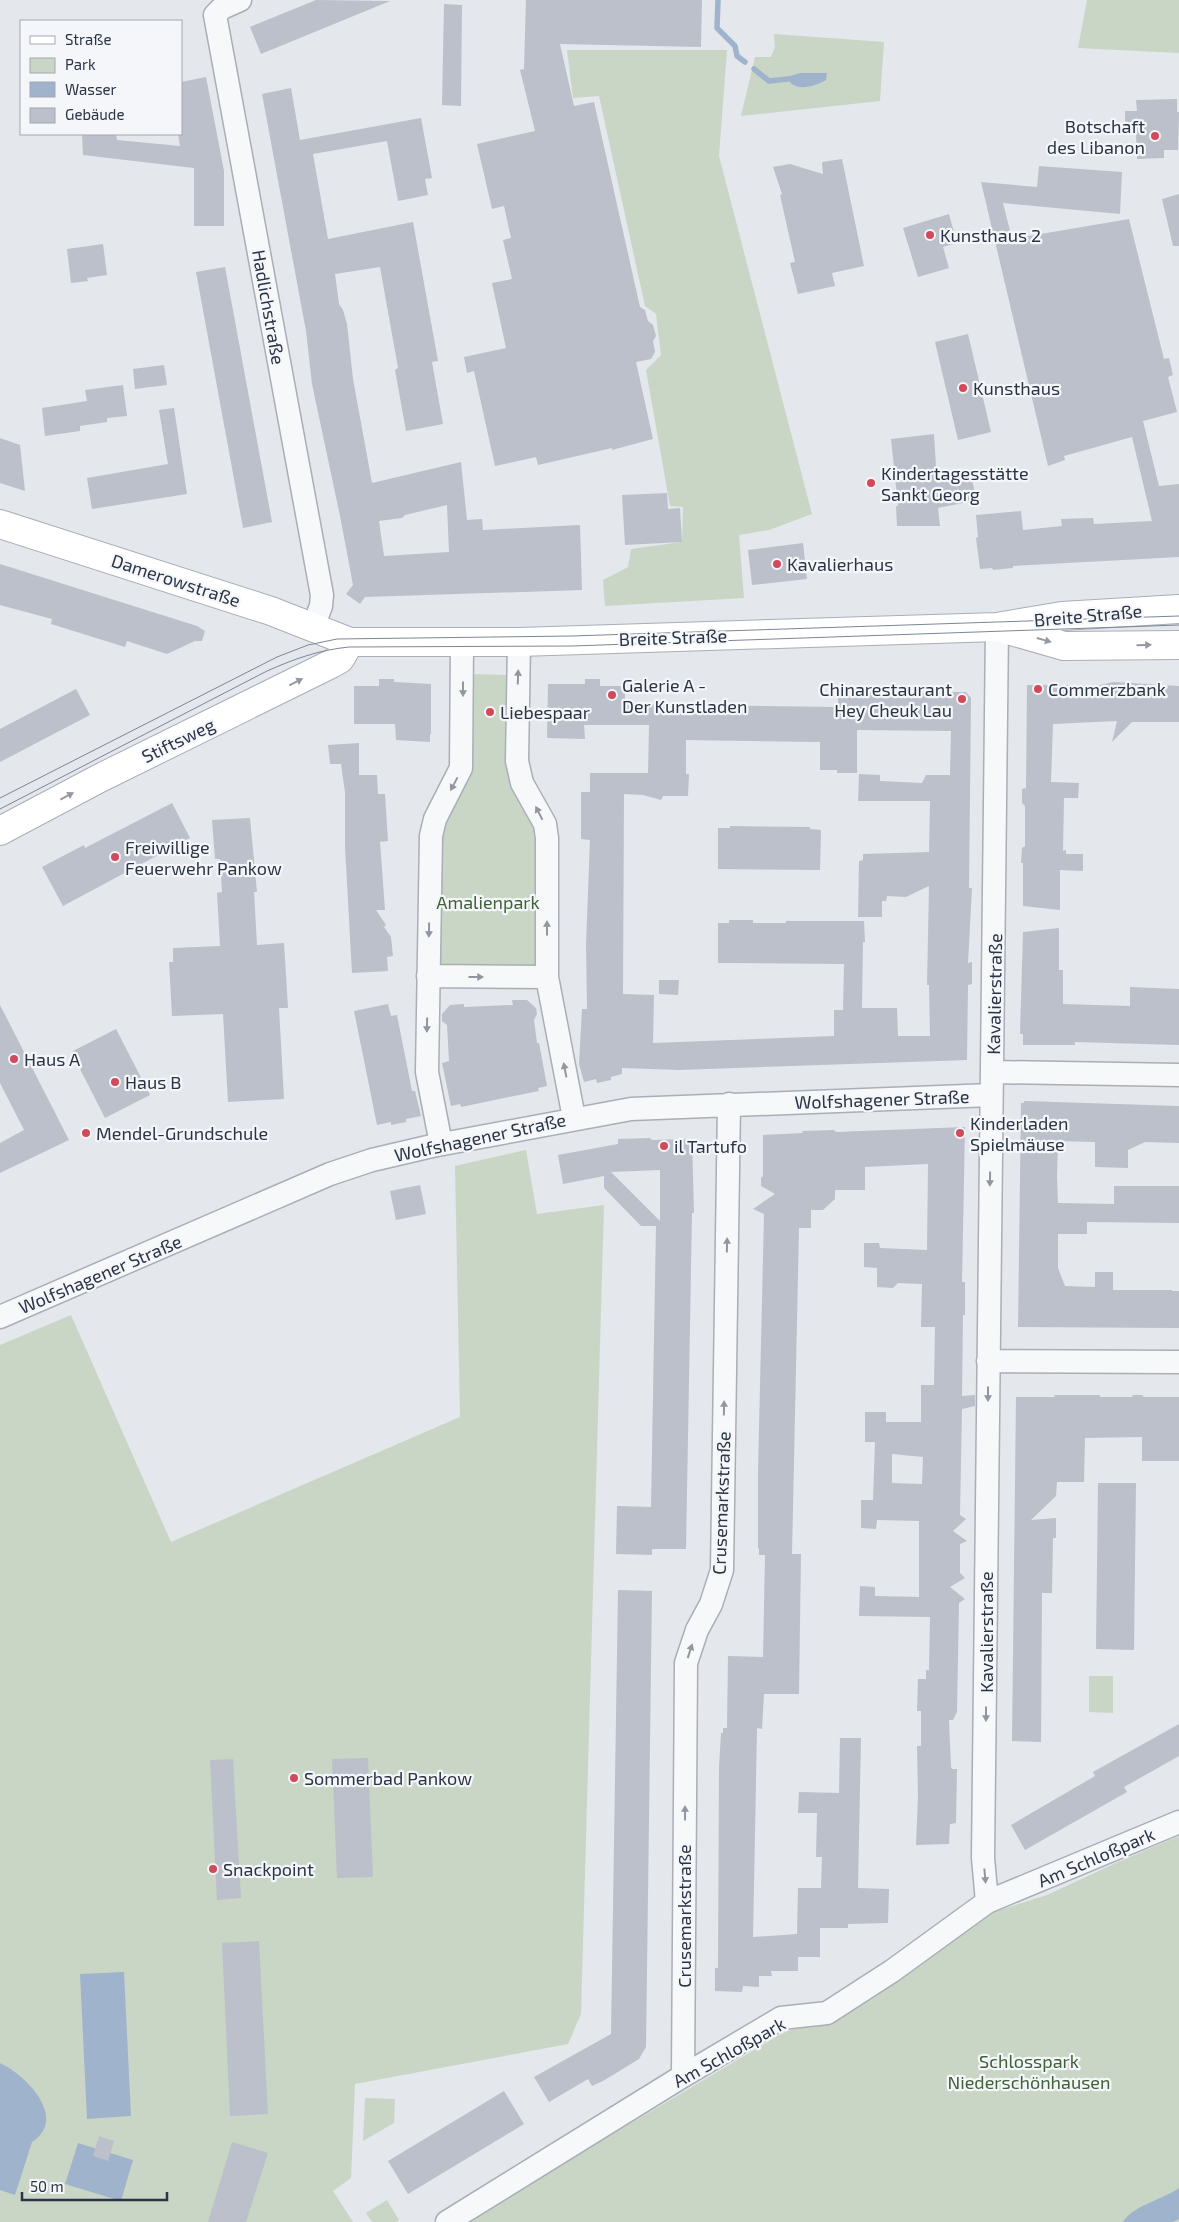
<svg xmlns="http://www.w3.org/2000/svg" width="1179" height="2222" font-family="'Exo 2',sans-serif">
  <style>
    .green { fill: #c9d6c5 }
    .water { fill: #9fb4cc }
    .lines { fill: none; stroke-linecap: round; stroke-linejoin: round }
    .stream { stroke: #9fb4cc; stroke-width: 5.5 }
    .building { fill: #bbc0ca; fill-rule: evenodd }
    .street-casing { stroke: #a9aeb7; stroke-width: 25 }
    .secondary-casing { stroke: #a9aeb7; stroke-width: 30 }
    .street { stroke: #f7f8fa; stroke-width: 22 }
    .secondary { stroke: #fff; stroke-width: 28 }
    .tram { stroke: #7d8696; stroke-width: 1 }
    .oneway { fill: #959aa2 }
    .oneway2 { fill: #9196a0 }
    .poi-dot { fill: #d1495b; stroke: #f4f6f9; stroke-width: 2 }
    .labels { text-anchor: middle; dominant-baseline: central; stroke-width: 4.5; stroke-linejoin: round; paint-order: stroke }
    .poi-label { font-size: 18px; fill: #2b3445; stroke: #f4f6f9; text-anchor: start }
    .street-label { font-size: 18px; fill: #2b3445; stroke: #f4f6f9 }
    .park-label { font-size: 18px; fill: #3f6138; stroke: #f4f6f9 }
  </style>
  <rect width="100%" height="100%" fill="#e4e7ec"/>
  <!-- green -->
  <path class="green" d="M1087,0h92v53l-101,-5z
    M774,34l110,8 -4,59 -139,15 14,-59h16l4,-10z
    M567,50h160l-8,106 93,358 -43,16 -30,5 5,63 -139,8 -2,-26 25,-13 3,-18 51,-7 1,-35 -13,-1 -24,-136 15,-15 -5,-41 -11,-8 -46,-210 -26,2z
    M471,674l36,1 31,161v130h-101v-131z
    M526,1150l11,64 67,-9 -23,809 -13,30 -213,40 -4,94 -18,13 20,31h-353v-877l71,-30 100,227 289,-125 -5,-251z
    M1089,1676h24v37l-24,-1z
    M1179,1836v386h-714l314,-187 16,-7 39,-9 64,-38 95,-69 54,-17 71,-33z
    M365,2098l30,1 -1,24 -31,18z
    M387,2200l12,20 -3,2h-24l-6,-9z"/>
  <!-- water -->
  <path class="water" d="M800,73h27l-1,7c-12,7 -33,13 -39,-3z
    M124,1972l7,144 -44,3 -7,-145z
    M0,2063c25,11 69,55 32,79l-17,53 -15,-5z
    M78,2143l55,17 -12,41 -56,-17z
    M1179,2188v31l-6,3h-50c9,-16 41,-23 56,-34z"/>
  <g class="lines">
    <!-- stream -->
    <path class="stream" d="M718,0l-1,28 18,18 2,10 8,6
      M754,69l15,12 19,-2"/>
  </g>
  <!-- building -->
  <path class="building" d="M316,0l74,1 -129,53 -11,-27z
    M526,0h176l-1,47 -141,-3 14,62 20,-4 46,205 5,3 3,11 5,4 3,11 -3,5 2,11 -4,7 -15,3 17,77 -41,11v-2l-74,17 -2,-8 -41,9 -21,-95 -7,2 -3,-16 42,-9 -14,-65 20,-4 -9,-39 8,-2 -7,-32 -12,3 -15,-65 58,-13 -15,-61 4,-1z
    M444,4l18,1 -1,101 -19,-1z
    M206,77l18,94v55h-30v-58l-111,-13 -1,-21h34l1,6 63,6 -2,-12h3v-52z
    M291,88l9,52 121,-22 11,60 -7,1 3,16 -30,6 -11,-60 -74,13 15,85 85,-17 25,139 -6,1 11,62 -37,7 -11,-61 3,-2 -18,-101 -45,7 4,30 4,6 4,14 6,55 19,104 89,-21 6,58 15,-1 1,11 97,-5 2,65 -217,7 -5,7 -14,-10 7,-9 -13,-69 -28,-132 -6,-53 -44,-237zM447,505l2,47 -65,4 -5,-35 23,-3 3,-3z
    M1177,99v13h2l-1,38h-14v8l-27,1 -1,-24h-11v-24h12l-1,-11z
    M842,159l22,107 -32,7 3,13 -37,8 -8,-31 5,-1 -15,-67 2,-1 -9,-27 17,-3 33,10 -1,-12z
    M1039,166l83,6 -2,42 -117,-11 9,36 117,-20 35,140 5,-1 4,17 -5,2 9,35 -34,9 16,65 20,-2v73l-166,9v2l-20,2 -1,-2 -12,1 -4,-31 2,-1 -2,-22 45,-4 2,19 39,-4 -1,-7 32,-1 1,6 58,-3 -20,-84 -68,19 1,4 -17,6 -67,-284 56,5z
    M1179,194v52h-6l-11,-47z
    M949,214l8,29 -14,4 6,21 -31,9 -15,-49z
    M103,244l4,31 -20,3 1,3 -17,2 -4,-34z
    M225,267l47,255 -29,6 -47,-256z
    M968,334l23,98 -33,8 -23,-98z
    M164,365l3,20 -32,4 -2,-20z
    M123,385l4,31 -20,2v4l-27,4v5l-35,5 -3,-28 45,-7 -2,-11z
    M174,408l13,86 -95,15 -5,-31 81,-14 -9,-54z
    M934,434l3,49 34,-7 6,24 -39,8 2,18h-43l-1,-20h2l-7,-67z
    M0,438l20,7 5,46 -25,-8z
    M667,493l1,16 12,-1 2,34 -57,3 -3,-50z
    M803,543l4,36 -55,6 -4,-35z
    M0,564l197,62 8,5 -3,10h-7l-28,13 -40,-13 -2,6 -74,-23 1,-5 -52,-14z
    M379,679h15v3l37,2v50h-1v8l-34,-2 -1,-16h-41v-38h25z
    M585,679h15v7h25v18l213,3v-15h128l5,6 -2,190h3l-4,75 4,-1v22l-4,1 -1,75 -288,10 -57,-2v6l-11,3v3l-14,3 -1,-4 -12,3 -5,-18 3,-55h5l-1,-65 4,-104 -9,-1v-47h9v-19h58l1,-48h-65l1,14 -38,-1 1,-54h37zM857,730l94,1 -1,44h-24l-4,8 -42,-2v-6l-21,-1 -1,27h72l-1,51 -66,2v6l-4,1 -1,56h24v-16h4l1,-5 19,1 23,-11 -2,99h2l1,51h-32l-1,-28h-35l1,-66h2l-1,-21h-78v2h-33v-3h-24v3h-11v40l126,1 -1,46h-9v26l-181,7 1,-48 -31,-1 1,-200 19,1 18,5 2,-4h25l1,-22h-3v-34l134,2v28h17v3h20z
    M1114,682l65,4v36h-47l-20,20 5,-21 -64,3 -2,58 28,1 -1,15h-14l-1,53 3,-1v4h17v17l-23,-1v40l-37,-4v-43h-2l1,-15 3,-2v-40l-3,-3v-14l4,-1 1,-103h73z
    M76,689l14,26 -90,47v-33z
    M359,743v32h18l1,19h7l3,47 -8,1 5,68h-9l10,15 -2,2 7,10 2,19 -6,1 1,14 -36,2 -7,-126v-55l-4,-28h-11l-2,-19z
    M172,803l18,35 -127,68 -21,-39 42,-22 1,3z
    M250,818l7,74h-3l3,53 27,-2 4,65h-9l5,91 -56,3 -5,-88 -51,2 -3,-54h4v-14l47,-2 -3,-53 5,-1 -2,-33h-5l-3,-39z
    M730,826l80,1v2l11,1 -1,40 -102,-1v-41h12z
    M1059,928v42h4v34l67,2v-19l49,2v56l-104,-3v3h-52v-11h-3l3,-102z
    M659,980h20l-1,15 -19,-1z
    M512,1000h15l9,8 1,6 -3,6 3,23h2l8,43 -9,2 1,3 -25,5 -53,11 -1,-3 -9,2 -9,-43 7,-2 -2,-36 -5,-4v-7l8,-9 14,-1v3l49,-2z
    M388,1004l3,12 6,-1 15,76h3l6,25 -15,3v3l-15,3v-3l-14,3 -23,-114z
    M0,1005l69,135 -69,33v-30l24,-13 -24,-47z
    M116,1029l34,66 -45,23 -25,-49 2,-1 -9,-17z
    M1024,1101l155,5v37l-34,-1 -17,8v18l-33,-1v-25l-37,-1 -1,36 1,26 56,1v-18h65v37l-92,-1v12h-29v34l7,18 30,1v-15h18v18h59v1h7v37l-161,-1 3,-224h3z
    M965,1127l-3,155h3v33h-2l-1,81 13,-1v11l-13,3 -2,106 6,4 -13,12 14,10 -7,3v29l5,5 -15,9 15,12 -6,4 -2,109 -4,8h-4l2,47 1,2h5l-1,54 -6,1 -1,20 -33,1 2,-50 -1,-49h4v-35h-4l1,-32h8v-9h3l1,-53 -71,-1 1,-30 15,1v9l44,1v-76l-42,-1 -1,9 -15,-1v-28h12l2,-58h-10v-30h21v10h35v-37h13l1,-58h-14l1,-43 -24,-1 -5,5 -16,-1v-19l-13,-1v-24h15l1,5 47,2 1,-86 -63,3v23h-30v9l-12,11h-12v18h-12l-7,326h9l-2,140h-35l-2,35 -5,-1 -4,209 44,-3 1,-46h23l1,-31h-6l1,-44h-19l1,-21 40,1 1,-55h21l-3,150 31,1 -1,34 -40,1v4h-28v29h-22v14h-27l1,5h-13v11l-16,-1 -1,6 -27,-1v-23h3l1,-200 2,-35h2v-5h4l1,-72 35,1 2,-102h-6v-7l-1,1v-77l6,-258 -11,-5 22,-15 -14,-8v-8l2,-2v-41l39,-2 1,-2 31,-1 2,2zM892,1454l31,3 -1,27 -30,-1z
    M650,1138l2,2 40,-1 2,74h-2l-6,336h-34v6l-36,-1 1,-48 34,1 5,-281h-15l-37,-38v-12l-41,8 -5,-29 60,-11v-5zM660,1170v51l-49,-49z
    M420,1185l6,29 -30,6 -6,-29z
    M1054,1395h46v2h32l1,-2h9l2,2h35v64h-37v-24l-57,1 -1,44h-27l-1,14 -25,24 25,-2v20h-3l-1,55h-10l-1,149 -29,-1 4,-344h39z
    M1098,1483h38l-2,167 -38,-1z
    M618,1590l34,1 -6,456 -7,12 -36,22 -11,5 -4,-7 -39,23 -15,-25 77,-43z
    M1179,1724v32l-55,31 3,5 -102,58 -14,-25 84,-49 -2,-4z
    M368,1758l5,119 -36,1 -5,-119z
    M233,1759l8,139 -24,2 -7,-140z
    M259,1941l9,173 -38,2 -8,-173z
    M504,2091l20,33 -116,70 -20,-33z
    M99,2136l15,5 -6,20 -15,-5z
    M232,2142l36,11 -22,69h-38z"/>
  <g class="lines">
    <defs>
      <path id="street" d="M240,0l-18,8 -7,7 107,580 -1,11 -8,21
        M519,642l-2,119 5,22 23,41 2,14v139l27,141
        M428,976l119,1
        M993,1072l186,3
        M441,1144l-14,-72 4,-236 4,-17 26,-51 1,-126
        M0,1317l330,-143 42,-14 60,-14 199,-37 360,-14
        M988,1361l191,1
        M987,1902l-4,-44 14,-1231
        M683,2076l3,-413 11,-33 14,-26 11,-34 7,-466
        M447,2222l236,-146 98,-58 46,-5 65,-42 95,-69 192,-80"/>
      <path id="secondary" d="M0,524l271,87 79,31h169l478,-15 65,-11 117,-7
        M1001,628l63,18 115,-1
        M0,831l100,-53 231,-114 9,-5 10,-17"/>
    </defs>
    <!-- street casing -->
    <use href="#street" class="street-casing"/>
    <!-- secondary casing -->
    <use href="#secondary" class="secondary-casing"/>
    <!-- street -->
    <use href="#street" class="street"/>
    <!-- secondary -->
    <use href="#secondary" class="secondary"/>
    <!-- tram -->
    <path class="tram" d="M0,798l277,-141 31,-12 29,-6 235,-3 607,-20
      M0,809l267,-138c27,-12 52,-21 82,-24l223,-1 607,-21"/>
  </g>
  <!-- one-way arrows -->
  <defs><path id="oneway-solid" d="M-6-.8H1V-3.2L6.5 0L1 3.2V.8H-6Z" transform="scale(1.25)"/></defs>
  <g class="oneway">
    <use href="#oneway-solid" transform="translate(1044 640) rotate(16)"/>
    <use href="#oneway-solid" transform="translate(1144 645) rotate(-1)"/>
    <use href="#oneway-solid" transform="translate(296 682) rotate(-27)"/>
    <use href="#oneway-solid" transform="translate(67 796) rotate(-28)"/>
  </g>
  <g class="oneway2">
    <use href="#oneway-solid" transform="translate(518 677) rotate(-88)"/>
    <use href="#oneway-solid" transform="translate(463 689) rotate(90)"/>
    <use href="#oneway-solid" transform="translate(454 784) rotate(118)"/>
    <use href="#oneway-solid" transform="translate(539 813) rotate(-117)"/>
    <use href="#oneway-solid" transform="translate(547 928) rotate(-90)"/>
    <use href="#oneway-solid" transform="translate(429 930) rotate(91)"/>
    <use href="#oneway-solid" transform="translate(476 977)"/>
    <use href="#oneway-solid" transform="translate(427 1025) rotate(91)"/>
    <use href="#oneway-solid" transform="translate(565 1070) rotate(-101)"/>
    <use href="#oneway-solid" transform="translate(990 1179) rotate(91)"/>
    <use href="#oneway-solid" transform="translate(727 1245) rotate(-89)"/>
    <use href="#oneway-solid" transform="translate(988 1394) rotate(90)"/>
    <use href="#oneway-solid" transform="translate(724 1408) rotate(-89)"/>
    <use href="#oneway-solid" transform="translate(690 1651) rotate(-72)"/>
    <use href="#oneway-solid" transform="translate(986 1714) rotate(90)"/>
    <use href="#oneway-solid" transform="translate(685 1813) rotate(-90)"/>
    <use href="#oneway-solid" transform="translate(985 1876) rotate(85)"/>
  </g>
  <!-- markers -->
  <g class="poi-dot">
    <circle cx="1155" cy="136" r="5"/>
    <circle cx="930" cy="235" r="5"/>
    <circle cx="963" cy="388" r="5"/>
    <circle cx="871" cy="483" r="5"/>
    <circle cx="777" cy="564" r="5"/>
    <circle cx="1038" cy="689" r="5"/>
    <circle cx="612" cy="695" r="5"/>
    <circle cx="962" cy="699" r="5"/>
    <circle cx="490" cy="712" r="5"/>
    <circle cx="115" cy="857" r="5"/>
    <circle cx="14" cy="1059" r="5"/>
    <circle cx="115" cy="1082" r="5"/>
    <circle cx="86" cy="1133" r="5"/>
    <circle cx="960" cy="1133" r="5"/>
    <circle cx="664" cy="1146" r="5"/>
    <circle cx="294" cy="1778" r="5"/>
    <circle cx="213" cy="1869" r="5"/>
  </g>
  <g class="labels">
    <!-- poi labels -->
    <g class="poi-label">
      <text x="1145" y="126" text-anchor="end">Botschaft<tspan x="1145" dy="21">des Libanon</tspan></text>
      <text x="940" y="235">Kunsthaus 2</text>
      <text x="973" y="388">Kunsthaus</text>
      <text x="881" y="473">Kindertagesstätte<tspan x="881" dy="21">Sankt Georg</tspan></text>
      <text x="787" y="564">Kavalierhaus</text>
      <text x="622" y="685">Galerie A -<tspan x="622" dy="21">Der Kunstladen</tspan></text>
      <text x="952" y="689" text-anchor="end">Chinarestaurant<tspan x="952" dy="21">Hey Cheuk Lau</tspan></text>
      <text x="1048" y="689">Commerzbank</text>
      <text x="500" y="712">Liebespaar</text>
      <text x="125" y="847">Freiwillige<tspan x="125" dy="21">Feuerwehr Pankow</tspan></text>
      <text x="24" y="1059">Haus A</text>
      <text x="125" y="1082">Haus B</text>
      <text x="970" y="1123">Kinderladen<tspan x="970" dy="21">Spielmäuse</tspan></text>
      <text x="96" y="1133">Mendel-Grundschule</text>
      <text x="674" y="1146">il Tartufo</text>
      <text x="304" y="1778">Sommerbad Pankow</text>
      <text x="223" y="1869">Snackpoint</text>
    </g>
    <!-- street labels -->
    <g class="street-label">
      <text transform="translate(269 307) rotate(80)">Hadlichstraße</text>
      <text transform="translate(176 580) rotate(18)">Damerowstraße</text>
      <text transform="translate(1088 615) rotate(-5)">Breite Straße</text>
      <text transform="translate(673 637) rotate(-2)">Breite Straße</text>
      <text transform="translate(178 740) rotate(-26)">Stiftsweg</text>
      <text transform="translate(994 994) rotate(-89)">Kavalierstraße</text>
      <text transform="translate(882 1099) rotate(-2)">Wolfshagener Straße</text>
      <text transform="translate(480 1137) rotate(-12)">Wolfshagener Straße</text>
      <text transform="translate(100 1274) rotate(-23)">Wolfshagener Straße</text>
      <text transform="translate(721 1503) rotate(-88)">Crusemarkstraße</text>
      <text transform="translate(986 1632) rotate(-90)">Kavalierstraße</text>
      <text transform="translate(1096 1857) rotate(-23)">Am Schloßpark</text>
      <text transform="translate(684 1916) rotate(-90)">Crusemarkstraße</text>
      <text transform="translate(729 2052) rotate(-29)">Am Schloßpark</text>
    </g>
    <!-- park labels -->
    <g class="park-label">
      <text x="488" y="902">Amalienpark</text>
      <text x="1029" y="2061">Schlosspark<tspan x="1029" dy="21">Niederschönhausen</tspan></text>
    </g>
  </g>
  <!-- legend -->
  <rect x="20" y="20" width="162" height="115" fill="#f4f6f9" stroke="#a4a8b1"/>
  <rect x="30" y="36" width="25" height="8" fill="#ffffff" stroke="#a4a8b1"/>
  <text x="65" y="45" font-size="15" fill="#2b3445">Straße</text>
  <rect x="30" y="58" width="25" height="15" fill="#c9d6c5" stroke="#a4a8b1"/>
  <text x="65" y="70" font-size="15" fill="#2b3445">Park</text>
  <rect x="30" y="82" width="25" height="15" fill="#9fb4cc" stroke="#a4a8b1"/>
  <text x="65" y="95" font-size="15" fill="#2b3445">Wasser</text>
  <rect x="30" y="108" width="25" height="15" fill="#bbc0ca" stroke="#a4a8b1"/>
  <text x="65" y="120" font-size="15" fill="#2b3445">Gebäude</text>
  <!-- scale -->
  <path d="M22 2192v8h145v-8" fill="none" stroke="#2b3445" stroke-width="2.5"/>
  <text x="30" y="2192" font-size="15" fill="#2b3445" stroke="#f4f6f9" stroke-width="4" paint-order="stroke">50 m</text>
</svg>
